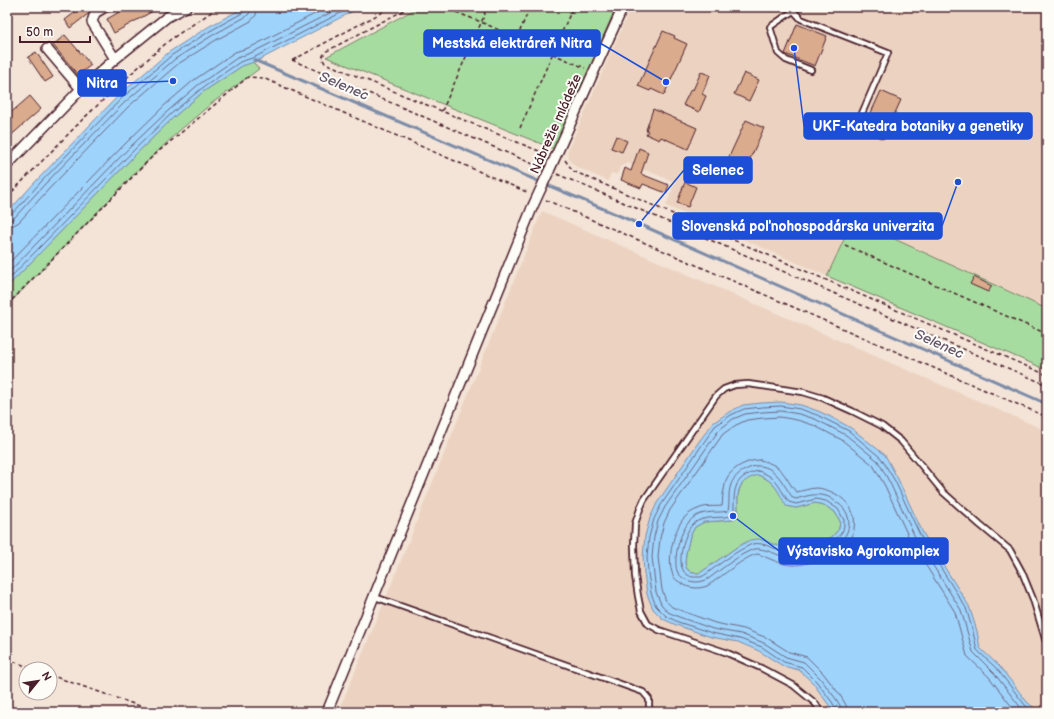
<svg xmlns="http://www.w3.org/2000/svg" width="1054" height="719" font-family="'Balsamiq Sans',sans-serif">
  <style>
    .built { fill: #ecd3c1 }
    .green { fill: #a7dca0; stroke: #787e66 }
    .water { fill: #9ed3fc; stroke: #7c8ba8; fill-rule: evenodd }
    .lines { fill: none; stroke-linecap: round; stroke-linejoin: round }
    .shore { stroke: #6c677f; stroke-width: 1 }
    .stream { stroke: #7c8ba8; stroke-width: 3 }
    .building { fill: #dbab8d; stroke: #4a1f2b }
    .service-casing { stroke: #4a1f2b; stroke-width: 8 }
    .minor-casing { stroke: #4a1f2b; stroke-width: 12 }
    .path { stroke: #4a1f2b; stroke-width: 1.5; stroke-dasharray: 4 3; stroke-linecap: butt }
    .service { stroke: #fdfcf7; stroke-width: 4.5 }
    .minor { stroke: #fdfcf7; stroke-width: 9 }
    .minor-bridge-casing { stroke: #4a1f2b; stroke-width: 12; stroke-linecap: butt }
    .minor-bridge { stroke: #fdfcf7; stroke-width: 9 }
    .labels { text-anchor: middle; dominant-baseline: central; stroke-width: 4; stroke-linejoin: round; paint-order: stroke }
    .street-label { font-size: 13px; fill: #4a1f2b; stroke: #fdfcf7 }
    .water-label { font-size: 14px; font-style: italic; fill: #63556a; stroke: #fdfcf7 }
    .leader { fill: none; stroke: #1d4ed8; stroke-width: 1.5 }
    .callout-dot { fill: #1d4ed8; stroke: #fdfcf7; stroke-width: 1.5 }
    .callout { fill: #1d4ed8; stroke: #1d4ed8; stroke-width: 1.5 }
    .callout-label { font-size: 14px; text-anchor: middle; font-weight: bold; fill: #fff }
  </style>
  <rect width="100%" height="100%" fill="#f3e4d7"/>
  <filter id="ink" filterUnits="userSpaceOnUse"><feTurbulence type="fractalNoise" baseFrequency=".025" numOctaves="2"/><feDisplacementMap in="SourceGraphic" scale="8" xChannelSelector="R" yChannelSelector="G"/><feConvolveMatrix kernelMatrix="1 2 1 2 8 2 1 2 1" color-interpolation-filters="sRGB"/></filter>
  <g filter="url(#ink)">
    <!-- built -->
    <path class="built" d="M631,7h416v302l-194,-89 -26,56 -161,-70 9,-24 -48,-19 -7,4 -3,8 -6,-2 -3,8 -32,-14 -6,-6 -3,-9z
      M542,211l505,220v281h-709l47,-112z"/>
    <!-- green -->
    <path class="green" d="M419,7h197l-62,142 -228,-92z
      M253,62l6,7 -47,34 -33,28 -42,40 -130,135v-19l129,-133 39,-38 28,-24 39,-26z
      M853,220l194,89v61l-220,-94z
      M758,475c17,6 20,16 29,31l9,2 19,-5 9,2 11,7 5,9 -1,8 -7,8 -12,6 -15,6 -12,1 -11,-3h-45l-37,26h-8l-6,-5 -1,-5 1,-10 4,-17 5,-9 9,-5 28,-2 6,-5c0,-12 -3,-30 11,-37 2,-1 6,-2 9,-3z"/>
    <!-- water -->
    <path class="water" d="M245,7h116l-104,54 -15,5 -39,26 -28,24 -39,38 -129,133v-74l30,-33 81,-84 51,-44 39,-25z
      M781,402l20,3 17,6 13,6 20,11 34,27 13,24 25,54 46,73 8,25 3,17 20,19 28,36 12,9h-207l-5,-8 -15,-21 -14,-13 -16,-4 -24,-15 -21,-9 -27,-5 -35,-12 -13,-6 -10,-10 -6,-15 -3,-21 -1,-16 2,-21 5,-18 7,-15 43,-63 13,-17 16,-11 14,-7 18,-2zM758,475c17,6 20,16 28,31l10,2 19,-5 9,2 11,7 5,9 -1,8 -7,8 -12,6 -15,6 -12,1 -11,-3 -23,-8 -9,1 -13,7 -37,26h-8l-6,-5 -1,-5 1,-10 4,-17 5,-9 9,-5 28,-2 6,-4c0,-22 -4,-34 20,-41z"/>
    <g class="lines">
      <!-- shore -->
      <path class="shore" d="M7,215l5,-1 28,-31 81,-84 51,-44 38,-24 34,-19 2,-2v-3
        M7,220h4l4,-3 28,-31 81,-83 51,-44 38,-24 34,-19 3,-4 1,-5
        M7,226l7,-1 5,-3 29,-32 80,-83 50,-43 38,-24 35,-19 5,-6 1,-8
        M7,265l118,-121 40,-39 29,-25 41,-28 16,-5 77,-40
        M7,274l122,-126 40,-38 29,-25 39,-27 16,-6 89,-45
        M7,281l126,-130 39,-38 29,-24 39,-27 15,-5 97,-50
        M760,460c24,6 23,15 36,32 7,-1 14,-4 21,-4 20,2 41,18 37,40 0,3 -1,6 -2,9 -10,17 -41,28 -59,28 -12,0 -24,-7 -35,-11 -12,1 -39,25 -51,32 -8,3 -18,3 -26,-3 -3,-2 -7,-4 -8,-8 -7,-15 1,-47 12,-58 3,-3 9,-7 13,-8 7,-4 17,-2 24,-3 1,-5 0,-11 2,-16 1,-4 1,-9 3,-12 6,-11 21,-18 33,-18z
        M755,466c21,-2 28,19 38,32l3,1c10,-3 19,-6 30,-3 4,1 7,4 10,6 17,10 17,31 1,42 -11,8 -32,16 -46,15 -11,-2 -30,-14 -40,-9 -13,6 -24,15 -35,23 -4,3 -8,7 -13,8 -9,3 -22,-1 -26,-10 -4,-13 3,-39 12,-49 2,-3 8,-7 12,-8 9,-3 19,-1 27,-3 1,-5 1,-10 1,-16 1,-18 11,-24 26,-29z
        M758,471c20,6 20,16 31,31l7,2 20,-5 10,2 12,8 6,11c0,4 0,9 -2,12 -8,12 -35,22 -49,22 -14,-1 -31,-15 -43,-9 -13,6 -25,15 -36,23 -4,3 -8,7 -13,9 -2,0 -6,0 -9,0 -3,-1 -8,-4 -9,-7 -6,-10 2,-39 10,-46 11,-9 25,-5 38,-8l3,-3c0,-22 -2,-36 24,-42z
        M836,712v-3l-4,-7 -16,-21 -14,-14 -18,-5 -22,-15 -22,-8 -28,-6 -34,-11 -12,-6 -10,-10 -5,-13 -3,-20 -1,-16 2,-20 5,-18 7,-14 54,-79 16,-11 13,-6 18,-2 19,-1 19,3 17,6 32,16 32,27 14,23 25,54 46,73 7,24 4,18 20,19 28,36 9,7
        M841,712v-5l-5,-8 -16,-21 -16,-16 -18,-5 -22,-14 -23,-9 -28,-5 -34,-12 -11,-5 -7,-8 -5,-12 -4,-35 2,-20 4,-16 7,-14 54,-77 14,-11 12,-5 17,-2 19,-1 18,3 16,5 31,16 32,26 12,22 25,54 46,73 12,42 21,21 27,35 4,4
        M847,712l-1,-7 -6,-10 -17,-22 -16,-16 -18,-5 -22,-14 -23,-9 -29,-6 -33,-12 -10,-4 -6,-6 -4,-11 -4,-33 2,-19 4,-15 6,-13 53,-76 13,-9 11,-5 16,-2 17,-1 17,3 16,5 29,15 31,25 12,21 25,54 45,72 12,44 22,21 27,35"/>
      <!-- stream -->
      <path class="stream" d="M254,60l385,164 408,180"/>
    </g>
    <!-- building -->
    <path class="building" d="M82,7h11l-3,4 -2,3 -18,14 -5,-8z
      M128,7h32l-46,26 -7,-14z
      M797,24l30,12 -12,30 -30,-12z
      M663,31l12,5 -1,2 13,6 -23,51 -13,-6 -1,2 -12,-5z
      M65,35l26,30 -13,10 -25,-30z
      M36,52l17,25 -8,5 -17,-25z
      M701,72l9,3 -8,19 4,2 -7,16 -16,-7 8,-16 2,1z
      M744,73l15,7 -10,21 -15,-7z
      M881,91l20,9 -18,39 -20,-9z
      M30,96l11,13 -34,30v-23z
      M653,109l44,19 -9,21 -27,-12 -2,3 -13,-6 2,-3 -2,-1z
      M746,120l18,8 -18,40 -18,-9z
      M616,136l11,5 -5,11 -11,-4z
      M639,148l9,4 -7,22 28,11 -3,8 -23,-9 -2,4 -20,-8 4,-12 6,3z
      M685,182l11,5 -8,20 -11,-4z
      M974,277l18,9 -4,6 -18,-8z"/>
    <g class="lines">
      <defs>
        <path id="service" d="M790,7l11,12 87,34 -31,72
          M793,11l-23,16 8,26 8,7 25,10
          M375,597l268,95 6,7v10l-1,3
          M821,712l-6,-9 -22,-18 -32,-17 -36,-16 -66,-22 -11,-6 -7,-13 -3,-15 -3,-20 -1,-31 1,-21 5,-15 4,-9 72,-104 8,-7 11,-4 13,-1 55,8 20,6 29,13 30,15 19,15 15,18 27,33 37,33 30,25 12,22 11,27 14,46"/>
        <path id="minor" d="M105,7l-10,6 -3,9 23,37
          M47,49l34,40
          M7,165l74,-76 34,-30 52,-42 19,-10
          M549,171l74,-164
          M327,712l205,-504"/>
      </defs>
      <!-- service casing -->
      <use href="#service" class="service-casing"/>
      <!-- minor casing -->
      <use href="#minor" class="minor-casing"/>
      <!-- path -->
      <path class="path" d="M410,7l-85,45 -3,6 3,5 221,91
        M443,7l38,15 104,46
        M517,38l13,-31
        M292,60l248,107
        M293,60l99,-53
        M442,111l43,-97 -2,-5v-2
        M520,128l53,-121
        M565,160l8,11 474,204
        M557,174l490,211
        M7,197l76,-78 51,-48 37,-32 48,-32
        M546,200l501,217
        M845,245l202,89
        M7,305l146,-149 95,-79 15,1 266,115
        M7,659l27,10
        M50,675l107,37"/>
      <!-- service -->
      <use href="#service" class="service"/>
      <!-- minor -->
      <use href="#minor" class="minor"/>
      <defs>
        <path id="minor-bridge" d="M532,208l17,-37"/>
      </defs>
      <!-- minor-bridge casing -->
      <use href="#minor-bridge" class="minor-bridge-casing"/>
      <!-- minor-bridge -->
      <use href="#minor-bridge" class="minor-bridge"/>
    </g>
  </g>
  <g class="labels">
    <!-- street labels -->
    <g class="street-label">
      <text transform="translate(556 124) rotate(-66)">Nábrežie mládeže</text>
    </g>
    <!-- water labels -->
    <g class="water-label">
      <text transform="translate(344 86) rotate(23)">Selenec</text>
      <text transform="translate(939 344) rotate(24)">Selenec</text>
    </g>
  </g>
  <!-- callouts -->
  <path class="leader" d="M666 82L600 43M173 81L126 83M794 48L804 126M639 224L684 170M958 182L942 226M733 516L779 551"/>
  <g class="callout-dot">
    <circle cx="666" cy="82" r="4"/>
    <circle cx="173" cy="81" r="4"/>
    <circle cx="794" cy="48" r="4"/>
    <circle cx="639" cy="224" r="4"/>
    <circle cx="958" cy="182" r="4"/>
    <circle cx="733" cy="516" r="4"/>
  </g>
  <g class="callout">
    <rect x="424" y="30" width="176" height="26" rx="4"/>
    <rect x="78" y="70" width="48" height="26" rx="4"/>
    <rect x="804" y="113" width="228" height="26" rx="4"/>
    <rect x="684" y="157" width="68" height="26" rx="4"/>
    <rect x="673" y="213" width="269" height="26" rx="4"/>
    <rect x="779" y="538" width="169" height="26" rx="4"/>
  </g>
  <g class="callout-label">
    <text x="512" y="48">Mestská elektráreň Nitra</text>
    <text x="102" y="88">Nitra</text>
    <text x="918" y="131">UKF-Katedra botaniky a genetiky</text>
    <text x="718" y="175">Selenec</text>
    <text x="808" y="231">Slovenská poľnohospodárska univerzita</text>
    <text x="863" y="556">Výstavisko Agrokomplex</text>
  </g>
  <!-- margin -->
  <rect width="1054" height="719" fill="none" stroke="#fdfcf7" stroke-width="24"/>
  <rect x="12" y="12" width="1030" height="695" fill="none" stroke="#4a1f2b" stroke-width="1.5" filter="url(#ink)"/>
  <!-- north arrow -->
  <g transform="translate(38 681) rotate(60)"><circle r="19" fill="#fdfcf7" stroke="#b5a4a5"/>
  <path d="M0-3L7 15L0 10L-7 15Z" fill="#4a1f2b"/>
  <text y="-6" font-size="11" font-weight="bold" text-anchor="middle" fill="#4a1f2b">N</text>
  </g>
  <!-- scale -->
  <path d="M20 36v6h70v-6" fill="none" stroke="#4a1f2b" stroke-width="2"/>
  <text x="26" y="36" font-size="12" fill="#4a1f2b" stroke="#fdfcf7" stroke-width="3" paint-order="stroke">50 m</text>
</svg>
